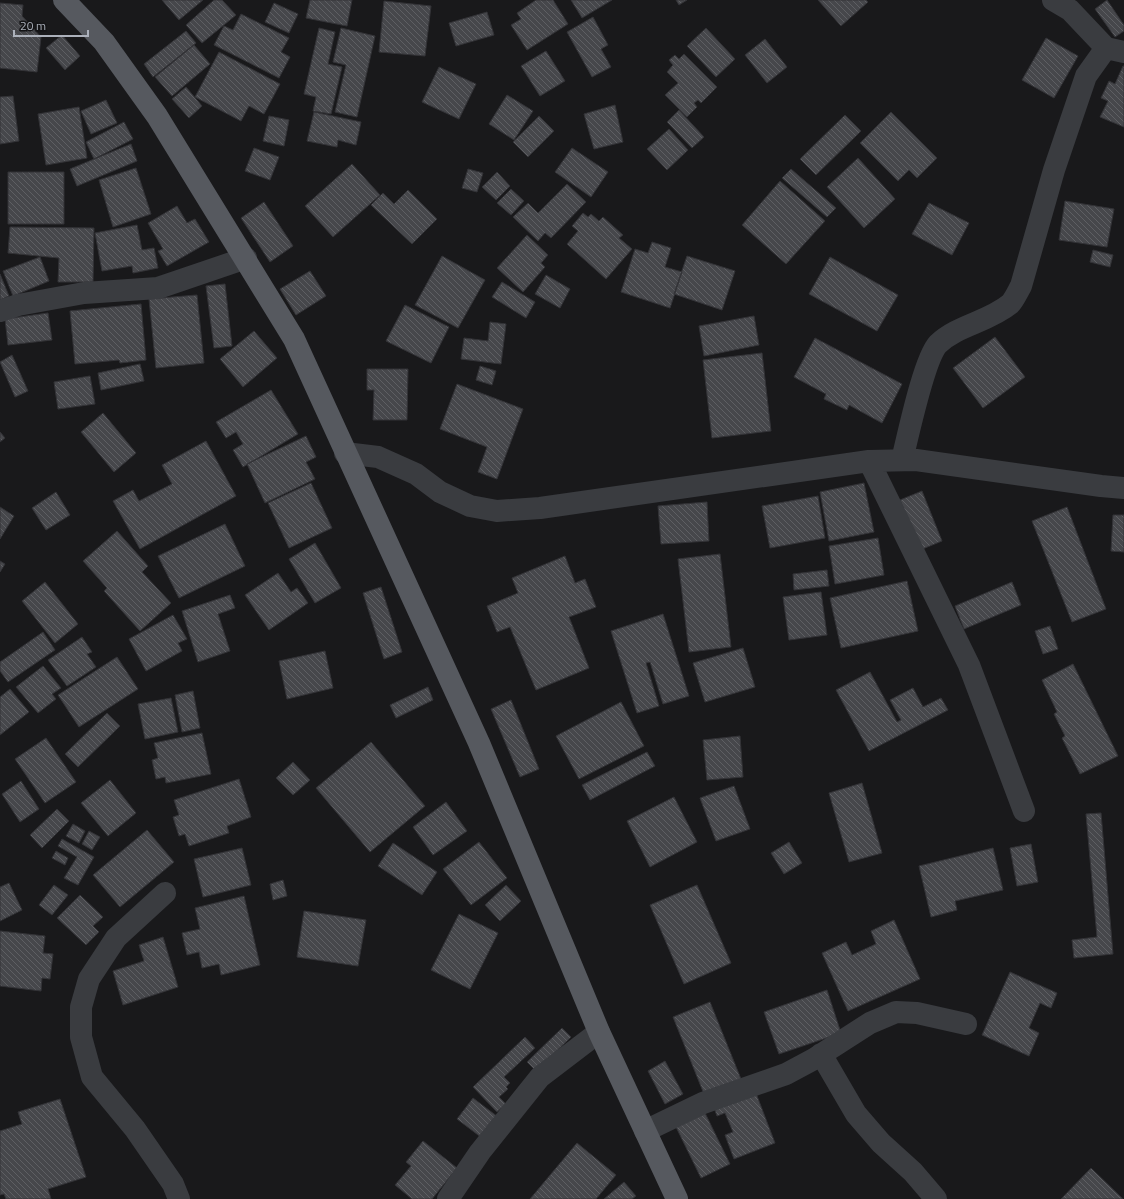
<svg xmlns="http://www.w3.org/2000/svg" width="1124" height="1199" font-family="'Titillium Web',sans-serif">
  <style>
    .building { fill: url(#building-back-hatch); stroke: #333337 }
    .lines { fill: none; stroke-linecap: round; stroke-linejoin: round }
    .minor { stroke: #3a3c40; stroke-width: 22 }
    .major { stroke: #56595f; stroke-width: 22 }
  </style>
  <defs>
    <pattern id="building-back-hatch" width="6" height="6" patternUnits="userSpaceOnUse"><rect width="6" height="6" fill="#46474b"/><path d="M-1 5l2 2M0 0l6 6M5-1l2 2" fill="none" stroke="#5e5f63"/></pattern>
  </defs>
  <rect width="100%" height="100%" fill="#19191b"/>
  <!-- building -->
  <path class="building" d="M162,0h41l-24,20z
    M214,0h8l14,15 -34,28 -16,-18z
    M310,0h42l-5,26 -41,-8z
    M536,0h17l15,24 -41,26 -16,-25 10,-6 -4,-6z
    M571,0h41l-30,18z
    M676,0h11l-8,5z
    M818,0h48l2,2 -27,24z
    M1107,0l17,25v6l-9,6 -20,-28z
    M384,1l47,5 -6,50 -46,-4z
    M0,3l23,2 -1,11 19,21 -4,35 -37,-4z
    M274,3l24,11 -9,19 -24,-11z
    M487,12l7,23 -38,11 -7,-23z
    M241,14l48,24 -8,14 9,5 -11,21 -65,-33 10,-19 9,4z
    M593,17l15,28 -7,4 10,18 -19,10 -25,-45z
    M319,28l16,4 -7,32 14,3 -11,47 -18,-3 3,-14 -12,-3z
    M341,28l34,8 -18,81 -22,-5 11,-47 -13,-3z
    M706,28l29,31 -19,18 -29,-31z
    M186,31l10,12 -43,34 -9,-13z
    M62,35l18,21 -15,14 -19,-22z
    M1046,38l32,18 -24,42 -32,-18z
    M765,39l22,28 -20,16 -22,-28z
    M194,45l16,19 -38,32 -17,-19z
    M546,51l19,30 -25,15 -19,-30z
    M219,52l61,32 -16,30 -15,-8 -8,15 -46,-24z
    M684,54l33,33 -16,16 -3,-3 -4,3 3,4 -10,10 -22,-22 13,-12 -11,-11 6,-7 -4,-5 6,-5 4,4z
    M1123,66h1v61l-24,-10 8,-16 -7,-3 8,-17 6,3z
    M439,67l37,17 -17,35 -37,-17z
    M186,87l16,19 -13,12 -17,-19z
    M507,95l26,16 -19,29 -25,-16z
    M13,96l6,45 -19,3v-47z
    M106,100l11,23 -26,11 -10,-23z
    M615,105l8,37 -29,7 -10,-35z
    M79,107l8,51 -41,7 -8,-51z
    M679,110l25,27 -12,11 -25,-26z
    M314,112l47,10 -5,23 -18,-5 -1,7 -30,-6z
    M891,112l46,46 -20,20 -8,-8 -11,11 -38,-38z
    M845,115l16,16 -45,44 -16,-16z
    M269,116l20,4 -5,26 -21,-5z
    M539,116l15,15 -26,26 -15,-15z
    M124,122l9,17 -39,20 -8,-17z
    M669,129l19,21 -21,20 -20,-21z
    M131,144l6,17 -60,25 -7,-17z
    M254,148l25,9 -9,23 -25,-9z
    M572,148l36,24 -17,25 -36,-25z
    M858,158l37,41 -31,29 -37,-41z
    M352,164l28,31 -47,42 -28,-31z
    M136,168l15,46 -38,13 -14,-47z
    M468,169l15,4 -6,19 -15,-4z
    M791,169l45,39 -9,9 -45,-39z
    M8,172h56v52h-56z
    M497,172l13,14 -14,14 -14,-13z
    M780,181l45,40 -39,43 -44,-39z
    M567,184l19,18 -35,36 -6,-5 -7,8 -25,-24 15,-14 10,10z
    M511,189l13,12 -13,14 -14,-12z
    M408,190l29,29 -25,25 -41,-39 12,-12 11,11z
    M1065,201l49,8 -7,38 -48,-7z
    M264,202l29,44 -23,16 -29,-44z
    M929,203l40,20 -17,32 -40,-21z
    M177,206l10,17 8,-4 14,23 -42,24 -9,-15 5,-2 -15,-26z
    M583,213l5,4 3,-3 8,7 4,-4 20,18 -4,3 13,11 -26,30 -39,-35 11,-13 -6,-5z
    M137,225l5,25 12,-2 4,20 -25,5 -1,-7 -30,5 -7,-38z
    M10,227l84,1 -1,54h-35l1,-24 -51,-5z
    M527,235l21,20 -7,8 4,4 -22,25 -26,-24z
    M652,242l19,6 -6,19 17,5 -12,36 -49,-16 14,-43 13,4z
    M1093,250l20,5 -3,12 -20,-5z
    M442,256l43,24 -27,48 -43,-23z
    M687,256l48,15 -13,39 -48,-16z
    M40,257l9,24 -36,15 -10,-25z
    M830,257l68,38 -21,36 -68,-37z
    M310,271l16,25 -30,19 -16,-26z
    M0,274l9,22 -9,4z
    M546,275l24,14 -10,19 -25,-14z
    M502,282l33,20 -9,16 -34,-21z
    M225,284l7,62 -18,2 -8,-62z
    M197,295l7,68 -48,5 -7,-69z
    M141,304l5,56 -26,3 -1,-3 -44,4 -5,-53z
    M405,305l44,22 -18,36 -45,-22z
    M48,313l4,27 -44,5 -3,-26z
    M754,316l5,29 -55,11 -5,-30z
    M490,322l16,2 -5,40 -40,-5 3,-21 24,3z
    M254,331l23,27 -34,29 -23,-28z
    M995,337l30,40 -42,31 -30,-40z
    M815,338l87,46 -20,39 -33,-18 -2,5 -23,-11 2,-5 -32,-17z
    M762,353l9,78 -59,7 -9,-78z
    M12,355l16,36 -13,6 -15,-35z
    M140,364l4,17 -43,9 -3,-17z
    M480,366l16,5 -4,14 -16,-5z
    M367,369h41l-1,51h-34l1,-30h-7z
    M90,376l5,28 -37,5 -4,-27z
    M457,384l66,25 -26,70 -19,-7 9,-25 -47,-18z
    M271,390l27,44 -55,33 -10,-17 10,-6 -7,-12 -10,6 -10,-16z
    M103,413l33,40 -22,19 -33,-40z
    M0,432l5,6 -5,4z
    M306,436l10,21 -10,5 9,17 -50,24 -18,-39z
    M206,441l30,55 -96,53 -27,-48 20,-11 6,11 33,-17 -10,-19z
    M311,483l21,45 -43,20 -21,-45z
    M864,483l10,49 -45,9 -9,-49z
    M922,491l20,50 -22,9 -20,-50z
    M56,492l14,23 -24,15 -14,-22z
    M818,496l7,42 -55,10 -8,-42z
    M707,502l2,39 -48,3 -3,-38z
    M0,507l14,9 -14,23z
    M1067,507l39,102 -34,13 -40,-101z
    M1113,515h11v37l-13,-1z
    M225,524l20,42 -66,32 -21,-42z
    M117,531l31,35 -6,6 29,31 -31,28 -36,-40 3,-3 -24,-27z
    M878,538l6,37 -49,9 -6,-38z
    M315,543l26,45 -26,15 -26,-44z
    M720,554l11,93 -42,5 -11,-93z
    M565,556l10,27 10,-4 11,28 -27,10 20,51 -53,22 -26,-63 -13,5 -10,-26 31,-13 -6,-15z
    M0,561l5,3 -5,8z
    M827,570l2,16 -35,4 -1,-16z
    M278,573l13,19 6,-4 11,15 -39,27 -24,-35z
    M907,581l11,50 -77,17 -11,-50z
    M45,582l33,42 -23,19 -33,-42z
    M1012,582l9,23 -57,24 -9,-23z
    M381,587l21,65 -18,7 -21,-66z
    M821,592l6,43 -38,5 -6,-43z
    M230,595l5,13 -17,6 12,37 -32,11 -16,-51z
    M663,614l26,82 -26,8 -13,-42 -4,1 13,43 -22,7 -26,-82z
    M173,615l14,24 -9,4 4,8 -36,20 -17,-32z
    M1050,626l8,23 -15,5 -8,-23z
    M43,632l12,18 -47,32 -8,-11v-9z
    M82,637l10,15 -5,2 9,13 -29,19 -19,-26z
    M743,648l12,39 -50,15 -12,-39z
    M325,651l8,37 -46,11 -8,-38z
    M117,657l21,32 -59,38 -21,-32z
    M1073,664l45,92 -38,18 -18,-36 3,-2 -11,-22 3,-2 -15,-32z
    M43,666l18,22 -9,6 4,5 -18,14 -22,-26z
    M870,672l27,50 4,-2 -11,-20 23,-12 10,19 18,-9 7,12 -79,41 -33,-61z
    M428,687l5,13 -37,18 -6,-13z
    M10,689l19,23 -29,23v-38z
    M193,691l7,37 -18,4 -7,-37z
    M171,698l7,34 -33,7 -7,-35z
    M511,700l28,69 -19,8 -29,-68z
    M621,702l23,44 -65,33 -23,-43z
    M107,713l13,13 -42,41 -13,-13z
    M202,733l9,41 -45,9 -1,-6 -9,2 -4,-19 6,-2 -4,-15z
    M740,736l3,41 -36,3 -4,-40z
    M46,738l30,44 -31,21 -30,-44z
    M371,742l54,64 -55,46 -54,-64z
    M647,752l8,14 -65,34 -8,-15z
    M293,762l17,18 -17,15 -17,-17z
    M239,779l12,38 -24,9 2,7 -40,13 -4,-12 -6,2 -6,-19 6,-2 -5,-15z
    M110,780l26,33 -28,23 -27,-33z
    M21,781l18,28 -19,13 -18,-28z
    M862,783l20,70 -33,9 -20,-69z
    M734,786l16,43 -34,12 -16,-43z
    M674,797l23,45 -47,25 -23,-46z
    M446,802l21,29 -34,24 -20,-28z
    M57,809l12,12 -27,27 -12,-13z
    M1101,813l12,141 -39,4 -2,-18 25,-3 -11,-123z
    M73,824l12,7 -6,12 -13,-7z
    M147,830l27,32 -54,45 -27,-32z
    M89,831l11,6 -8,13 -10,-6z
    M62,839l32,18 -16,28 -14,-7 13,-21 -19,-11z
    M479,842l28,36 -36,27 -28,-36z
    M789,842l13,21 -18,11 -13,-21z
    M393,843l44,29 -15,23 -44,-29z
    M1031,844l7,38 -21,4 -7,-38z
    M242,848l9,37 -48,12 -9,-38z
    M993,848l10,42 -48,11 2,9 -26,7 -12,-51z
    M56,851l12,7 -3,7 -13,-7z
    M283,880l4,16 -14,4 -3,-16z
    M9,883l13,27 -22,11v-34z
    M54,885l14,10 -16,20 -13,-10z
    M506,885l15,16 -21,20 -15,-16z
    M697,885l34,78 -47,21 -34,-79z
    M80,895l23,22 -10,9 6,6 -13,13 -29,-27z
    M244,896l16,69 -39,10 -2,-11 -17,4 -3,-16 -12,3 -5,-22 18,-4 -5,-21z
    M304,911l62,9 -8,46 -61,-9z
    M459,914l39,19 -28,56 -39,-19z
    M894,920l26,59 -72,32 -26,-58 24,-11 6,13 24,-11 -5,-13z
    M0,931l45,5 -2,17 10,1 -3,25 -8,-1 -1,13 -41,-5z
    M163,937l15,50 -55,18 -10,-34 31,-10 -5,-16z
    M1010,972l47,21 -6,15 -11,-5 -11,25 10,5 -10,23 -47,-21z
    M827,990l14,43 -62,21 -15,-42z
    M710,1002l31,77 -37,15 -31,-77z
    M562,1028l9,9 -35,34 -9,-9z
    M525,1037l10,11 -31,29 6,6 -4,4 2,2 -9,8 7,7 -9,8 -24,-25z
    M665,1061l18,33 -18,10 -17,-33z
    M754,1088l21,55 -41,16 -9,-24 8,-3 -8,-19 -8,3 -4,-11z
    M473,1098l25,19 -16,21 -25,-19z
    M60,1099l26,78 -38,12 3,10h-45l-2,-5 -4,1v-64l22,-7 -4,-12z
    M705,1113l25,51 -29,14 -25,-51z
    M423,1141l34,27 -25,31h-20l-17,-14 16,-19 -5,-4z
    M577,1143l39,32 -20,24h-66z
    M1091,1168l32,31h-62z
    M624,1182l12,14 -4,3h-28z"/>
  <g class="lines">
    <!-- minor -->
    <path class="minor" d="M1053,0l17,10 36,38 18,4
      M0,311l18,-6 66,-12 74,-5 88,-30
      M345,453l33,4 38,17 24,18 30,14 27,5 43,-3 329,-47 47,-1 185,26 23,2
      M902,460c6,-24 22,-101 36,-116 20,-19 50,-22 72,-40 4,-4 8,-13 11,-18l33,-116 32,-94 20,-28
      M869,461l100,204 55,146
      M165,893l-49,45 -27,41 -8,28v30l11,40 43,52 38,55 6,15
      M821,1054l35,60 25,29 32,29 23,27
      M645,1131l58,-28 83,-29 28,-15 56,-36 26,-11 21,1 49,11
      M448,1199l32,-47 60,-75 59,-45"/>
    <!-- major -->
    <path class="major" d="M64,0l40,42 53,74 137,223 185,404 120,289 78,167"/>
  </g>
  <!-- scale -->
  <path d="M14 30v6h74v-6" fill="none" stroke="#acb1bb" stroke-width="2"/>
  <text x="20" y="30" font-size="12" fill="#acb1bb" stroke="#141416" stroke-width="3" paint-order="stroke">20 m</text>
</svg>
